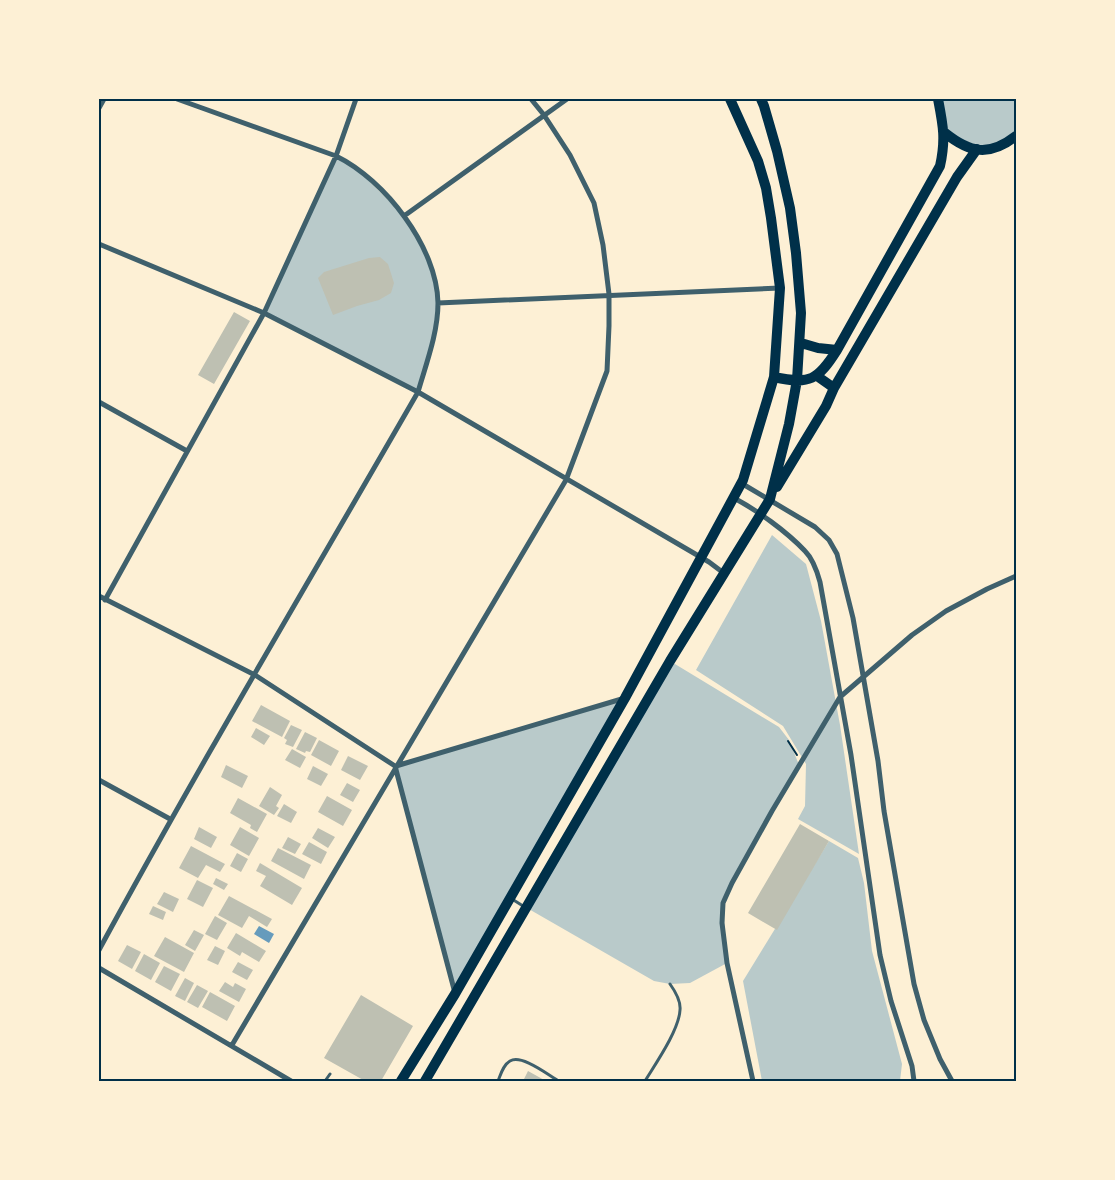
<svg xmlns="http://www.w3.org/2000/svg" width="1115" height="1180" font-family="'Times New Roman',serif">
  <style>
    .green { fill: #b9caca }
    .water { fill: #669bbc }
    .building { fill: #bec0b2 }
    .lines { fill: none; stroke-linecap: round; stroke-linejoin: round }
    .path { stroke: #003049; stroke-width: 2 }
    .service { stroke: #3f606c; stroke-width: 3 }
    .minor { stroke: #3f606c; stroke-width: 5 }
    .secondary { stroke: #003049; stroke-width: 10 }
    .neatline { fill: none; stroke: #003049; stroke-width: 2 }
  </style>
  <rect width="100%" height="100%" fill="#fdf0d5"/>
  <!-- green -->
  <path class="green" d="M938,99h78v37l-27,14 -44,-17z
    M336,156l15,7 53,53 28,52 6,35 -6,44 -14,44 -154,-78z
    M772,535l34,29 15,57 19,104 19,129 -61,-35 7,-13 1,-42 -23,-38 -87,-56z
    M670,661l109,66 10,13 10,25 -76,138 4,60 -37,20 -20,1 -16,-3 -127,-73z
    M625,698l-170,296 -60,-228z
    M829,841l29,17 6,25 8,68 30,113 -2,17h-138l-19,-100z"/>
  <!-- water -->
  <path class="water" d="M259,926l15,8 -5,9 -15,-9z"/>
  <!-- building -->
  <path class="building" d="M380,257l8,7 6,19 -3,10 -12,7 -22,6 -24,9 -15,-37 6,-6 45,-14z
    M234,312l16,9 -36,63 -16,-9z
    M261,705l29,16 -8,16 -30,-16z
    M291,725l11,5 -9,17 -8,-3 2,-4 -3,-2z
    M256,728l14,8 -6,9 -13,-8z
    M305,732l12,6 -7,14 -4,-1 -1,2 -9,-4z
    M319,740l20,11 -8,15 -20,-11z
    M292,749l14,8 -6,11 -15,-8z
    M348,756l20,10 -8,14 -19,-10z
    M226,765l22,11 -6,12 -21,-11z
    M313,766l15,8 -7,12 -14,-7z
    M347,783l13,7 -7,12 -13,-7z
    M270,787l12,8 -6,11 3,2 -5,7 -15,-9z
    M327,796l25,14 -9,16 -25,-14z
    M238,798l29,16 -10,18 -7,-4 1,-3 -21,-12z
    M284,804l13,8 -6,11 -14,-7z
    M800,824l29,17 -52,89 -29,-17z
    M199,827l18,10 -6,11 -17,-9z
    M240,827l19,11 -10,18 -19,-11z
    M318,828l17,9 -7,11 -16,-10z
    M288,837l13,7 -6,10 -13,-6z
    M309,842l18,10 -6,12 -19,-10z
    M191,846l34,18 -5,8 -14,-7 -8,13 -19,-10z
    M278,848l33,17 -7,14 -33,-18z
    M237,853l11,6 -7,13 -11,-6z
    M260,863l42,25 -10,17 -32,-19 6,-10 -10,-5z
    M216,878l12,6 -4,6 -11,-6z
    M197,880l16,8 -10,19 -16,-8z
    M164,892l15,7 -6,13 -16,-8z
    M229,896l43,23 -5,8 -18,-11 -7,12 -24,-13z
    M153,906l13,6 -3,8 -14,-6z
    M215,916l12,7 -10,17 -12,-6z
    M194,930l10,5 -9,16 -10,-6z
    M236,933l30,18 -7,11 -17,-10 -2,4 -13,-8z
    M165,937l29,16 -10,19 -30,-16z
    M127,945l14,7 -9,17 -14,-8z
    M215,946l10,5 -7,14 -11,-5z
    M144,954l16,9 -9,17 -16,-9z
    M238,962l15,8 -6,10 -15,-8z
    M164,966l16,8 -9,17 -16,-9z
    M185,978l9,5 -9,18 -10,-5z
    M225,982l8,5 2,-4 11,6 -7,13 -20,-11z
    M197,985l11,6 -10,17 -11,-6z
    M210,992l25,14 -8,15 -25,-14z
    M361,995l52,31 -32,55h-16l-41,-23z
    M528,1071l18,10h-23z"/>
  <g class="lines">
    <!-- path -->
    <path class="path" d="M788,741l9,14"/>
    <!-- service -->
    <path class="service" d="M512,899l11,7
      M325,1081l5,-7
      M498,1081c3,-7 5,-16 12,-20 12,-7 38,14 49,20
      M645,1081c11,-18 34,-51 35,-71 1,-9 -5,-19 -10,-26"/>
    <!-- minor -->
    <path class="minor" d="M99,108l5,-9
      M404,216l163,-117
      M99,244l165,69 154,79 291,170 16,12
      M438,303l342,-15
      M99,402l88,49
      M741,483l74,44 14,13 8,14 16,64 25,143 6,50 30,173 10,36 16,39 12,22
      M734,498c24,13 52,33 71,53 8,8 12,20 15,31l31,173 29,200 11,46 21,65 2,15
      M99,596l156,79 140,91
      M105,600l159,-287 72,-157 20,-57
      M395,766l60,227
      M396,766l229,-68
      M99,780l71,39
      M99,950c102,-188 212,-372 319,-558 8,-28 20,-59 20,-89 -1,-56 -53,-123 -102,-147l-159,-57
      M99,968l192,113
      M232,1045l334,-565 41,-109 2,-45v-32l-6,-49 -9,-42 -24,-48 -26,-40 -13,-16
      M753,1081l-26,-118 -5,-40 1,-20 9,-20 40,-72 68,-114 72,-62 34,-24 41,-22 29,-13"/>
    <!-- secondary -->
    <path class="secondary" d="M945,133c25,20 44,24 71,3
      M801,343l17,5 19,2
      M817,376l17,12
      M774,377c36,8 44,3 63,-27l103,-184c6,-27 3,-41 -2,-67
      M777,487l49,-81 8,-18 123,-211 20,-28
      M401,1081l54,-87 170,-296 118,-218 31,-103 6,-89 -9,-70 -5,-30 -8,-27 -28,-62
      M425,1081l245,-420 100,-162 19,-75 8,-44 4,-67 -5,-60 -6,-45 -13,-57 -13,-45 -3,-7"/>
  </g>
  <!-- border -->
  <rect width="1115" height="1180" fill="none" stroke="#fdf0d5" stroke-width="200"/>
  <rect x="100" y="100" width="915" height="980" class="neatline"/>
</svg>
